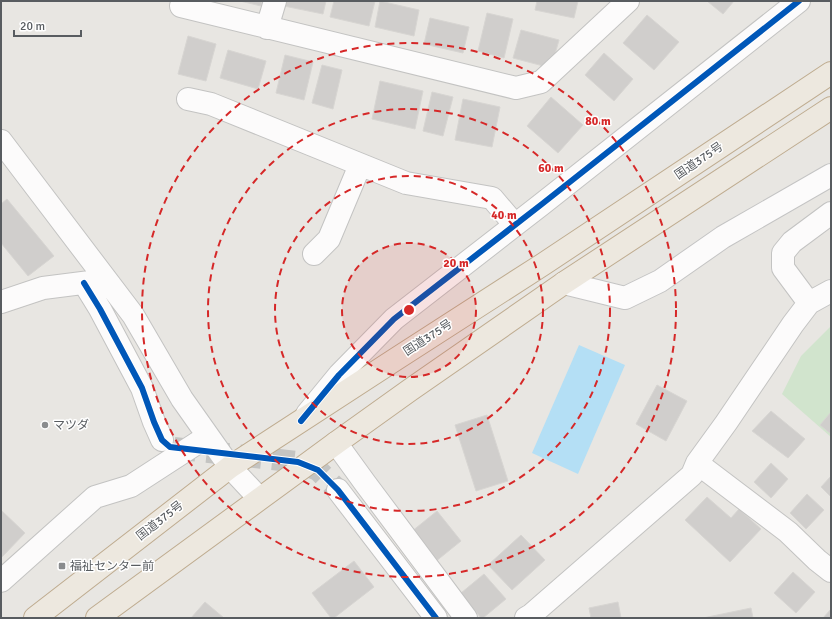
<svg xmlns="http://www.w3.org/2000/svg" width="832" height="619" font-family="Signika,'Noto Sans JP',sans-serif">
  <style>
    .green { fill: #d1e4cd }
    .water { fill: #b4dff5 }
    .building { fill: #d0cecc; stroke: #d7d5d2 }
    .lines { fill: none; stroke-linecap: round; stroke-linejoin: round }
    .street-tunnel { stroke: #c4c4c2; stroke-width: 22; stroke-dasharray: 22 11; stroke-linecap: butt }
    .street-casing { stroke: #c3c3c2; stroke-width: 24 }
    .secondary-casing { stroke: #c4c4c4; stroke-width: 24 }
    .highway-casing { stroke: #bfac90; stroke-width: 24 }
    .street { stroke: #fcfbfb; stroke-width: 22 }
    .secondary { stroke: #fcfbfb; stroke-width: 22 }
    .highway { stroke: #ede8df; stroke-width: 22 }
    .cycleway-casing { stroke: #fff; stroke-width: 8 }
    .cycleway { stroke: #0057b8; stroke-width: 6 }
    .ring { fill: none; stroke: #d62828; stroke-width: 2; stroke-dasharray: 7 5 }
    .poi-dot { fill: #8a8c8e; stroke: #fff; stroke-width: 1.5 }
    .labels { text-anchor: middle; dominant-baseline: central; stroke-width: 3; stroke-linejoin: round; paint-order: stroke }
    .street-label { font-size: 12px; fill: #585c60; stroke: #fff }
    .poi-label { font-size: 12px; fill: #585c60; stroke: #fff; text-anchor: start }
    .centre { fill: #d62828; stroke: #fff; stroke-width: 2 }
    .ring-label { font-size: 12px; text-anchor: middle; font-weight: bold; fill: #d62828; stroke: #fff; stroke-width: 3; stroke-linejoin: round; paint-order: stroke }
  </style>
  <rect width="100%" height="100%" fill="#e8e6e2"/>
  <!-- green -->
  <path class="green" d="M831,326v111l-49,-43 19,-38z"/>
  <!-- water -->
  <path class="water" d="M579,345l46,20 -47,109 -46,-21z"/>
  <!-- building -->
  <path class="building" d="M240,1h22l-1,5z
    M285,1h41l-3,13 -39,-8z
    M334,1h41l-6,25 -39,-9z
    M380,1l39,9 -5,26 -39,-9z
    M537,1h41l-4,17 -39,-8z
    M707,1h27l-11,13z
    M487,13l26,6 -9,39 -26,-7z
    M647,15l32,27 -25,28 -31,-27z
    M430,18l39,9 -6,26 -39,-9z
    M521,30l38,10 -8,28 -38,-10z
    M188,36l28,8 -10,37 -28,-7z
    M228,50l38,11 -8,28 -38,-11z
    M604,53l29,26 -19,22 -29,-26z
    M285,55l28,7 -9,38 -28,-7z
    M322,65l20,5 -9,39 -21,-6z
    M380,81l43,10 -8,38 -43,-10z
    M432,92l21,5 -10,39 -20,-5z
    M551,97l32,28 -25,28 -31,-27z
    M463,99l37,8 -8,40 -37,-7z
    M7,199l47,57 -26,20 -27,-33v-39z
    M657,385l30,16 -21,40 -30,-17z
    M771,411l34,28 -17,19 -36,-27z
    M831,412v22l-11,-9z
    M487,415l21,66 -32,10 -21,-66z
    M771,463l17,16 -17,19 -17,-16z
    M831,476v21l-10,-10z
    M807,494l17,16 -18,19 -16,-16z
    M707,497l24,21 8,-9 22,20 -31,33 -45,-42z
    M1,510l24,23 -24,25z
    M437,511l24,30 -26,21 -24,-30z
    M521,535l24,25 -33,30 -24,-25z
    M354,561l20,26 -40,31h-3l-19,-25z
    M793,572l22,20 -19,21 -22,-20z
    M484,574l22,25 -23,19h-2l-20,-25z
    M205,602l19,16h-33z
    M618,602l3,16h-30l-2,-10z
    M751,608l2,10h-50z
    M831,609v9h-8z"/>
  <g class="lines">
    <!-- street-tunnel -->
    <path class="street-tunnel" d="M174,448l124,14 20,8 20,20"/>
    <defs>
      <path id="street" d="M181,6l335,82 25,-6 87,-81
        M267,28l8,-27
        M188,99l23,5 195,79 86,15 23,27
        M1,141l132,174 49,84 48,68 29,31
        M314,254l15,-15 31,-74
        M84,283l16,26 42,79 12,34 8,18
        M1,302l42,-14 55,-7
        M809,303l-26,-35v-15l9,-11 39,-29
        M307,414l32,-39 55,-56 148,-115 257,-203
        M336,443l29,40 101,135
        M697,463l91,69 29,28 14,11
        M338,490l98,128
        M1,581l94,-84 36,-11 77,-50
        M526,618l5,-3 161,-140 5,-12 29,-40 67,-99 16,-21 22,-12"/>
      <path id="secondary" d="M564,283l61,15 35,-17 63,-44 108,-62"/>
      <path id="highway" d="M35,618l195,-151 166,-108 146,-94 289,-192
        M97,618l239,-175 74,-53 154,-107 267,-175"/>
    </defs>
    <!-- street casing -->
    <use href="#street" class="street-casing"/>
    <!-- secondary casing -->
    <use href="#secondary" class="secondary-casing"/>
    <!-- highway casing -->
    <use href="#highway" class="highway-casing"/>
    <!-- street -->
    <use href="#street" class="street"/>
    <!-- secondary -->
    <use href="#secondary" class="secondary"/>
    <!-- highway -->
    <use href="#highway" class="highway"/>
    <defs>
      <path id="cycleway" d="M84,283l16,26 42,79 12,34 8,18 8,7 128,15 20,8 20,20 98,128
        M301,421l38,-46 55,-56 148,-115 257,-203"/>
    </defs>
    <!-- cycleway casing -->
    <use href="#cycleway" class="cycleway-casing"/>
    <!-- cycleway -->
    <use href="#cycleway" class="cycleway"/>
  </g>
  <!-- distance rings -->
  <circle cx="409" cy="310" r="67" fill="#d62828" fill-opacity=".12"/>
  <g class="ring">
    <circle cx="409" cy="310" r="67"/>
    <circle cx="409" cy="310" r="134"/>
    <circle cx="409" cy="310" r="201"/>
    <circle cx="409" cy="310" r="267"/>
  </g>
  <!-- markers -->
  <g class="poi-dot">
    <circle cx="45" cy="425" r="4"/>
    <rect x="58" y="562" width="8" height="8" rx="2"/>
  </g>
  <g class="labels">
    <!-- street labels -->
    <g class="street-label">
      <text transform="translate(699 161) rotate(-34)">国道375号</text>
      <text transform="translate(428 338) rotate(-33)">国道375号</text>
      <text transform="translate(160 521) rotate(-38)">国道375号</text>
    </g>
    <!-- poi labels -->
    <g class="poi-label">
      <text x="53" y="425">マツダ</text>
      <text x="70" y="566">福祉センター前</text>
    </g>
  </g>
  <circle cx="409" cy="310" r="6" class="centre"/>
  <g class="ring-label">
    <text x="598" y="125">80 m</text>
    <text x="551" y="172">60 m</text>
    <text x="504" y="219">40 m</text>
    <text x="456" y="267">20 m</text>
  </g>
  <!-- border -->
  <rect width="832" height="619" fill="none" stroke="#585c60" stroke-width="4"/>
  <!-- scale -->
  <path d="M14 30v6h67v-6" fill="none" stroke="#585c60" stroke-width="2"/>
  <text x="20" y="30" font-size="12" fill="#585c60" stroke="#ffffff" stroke-width="3" paint-order="stroke">20 m</text>
</svg>
